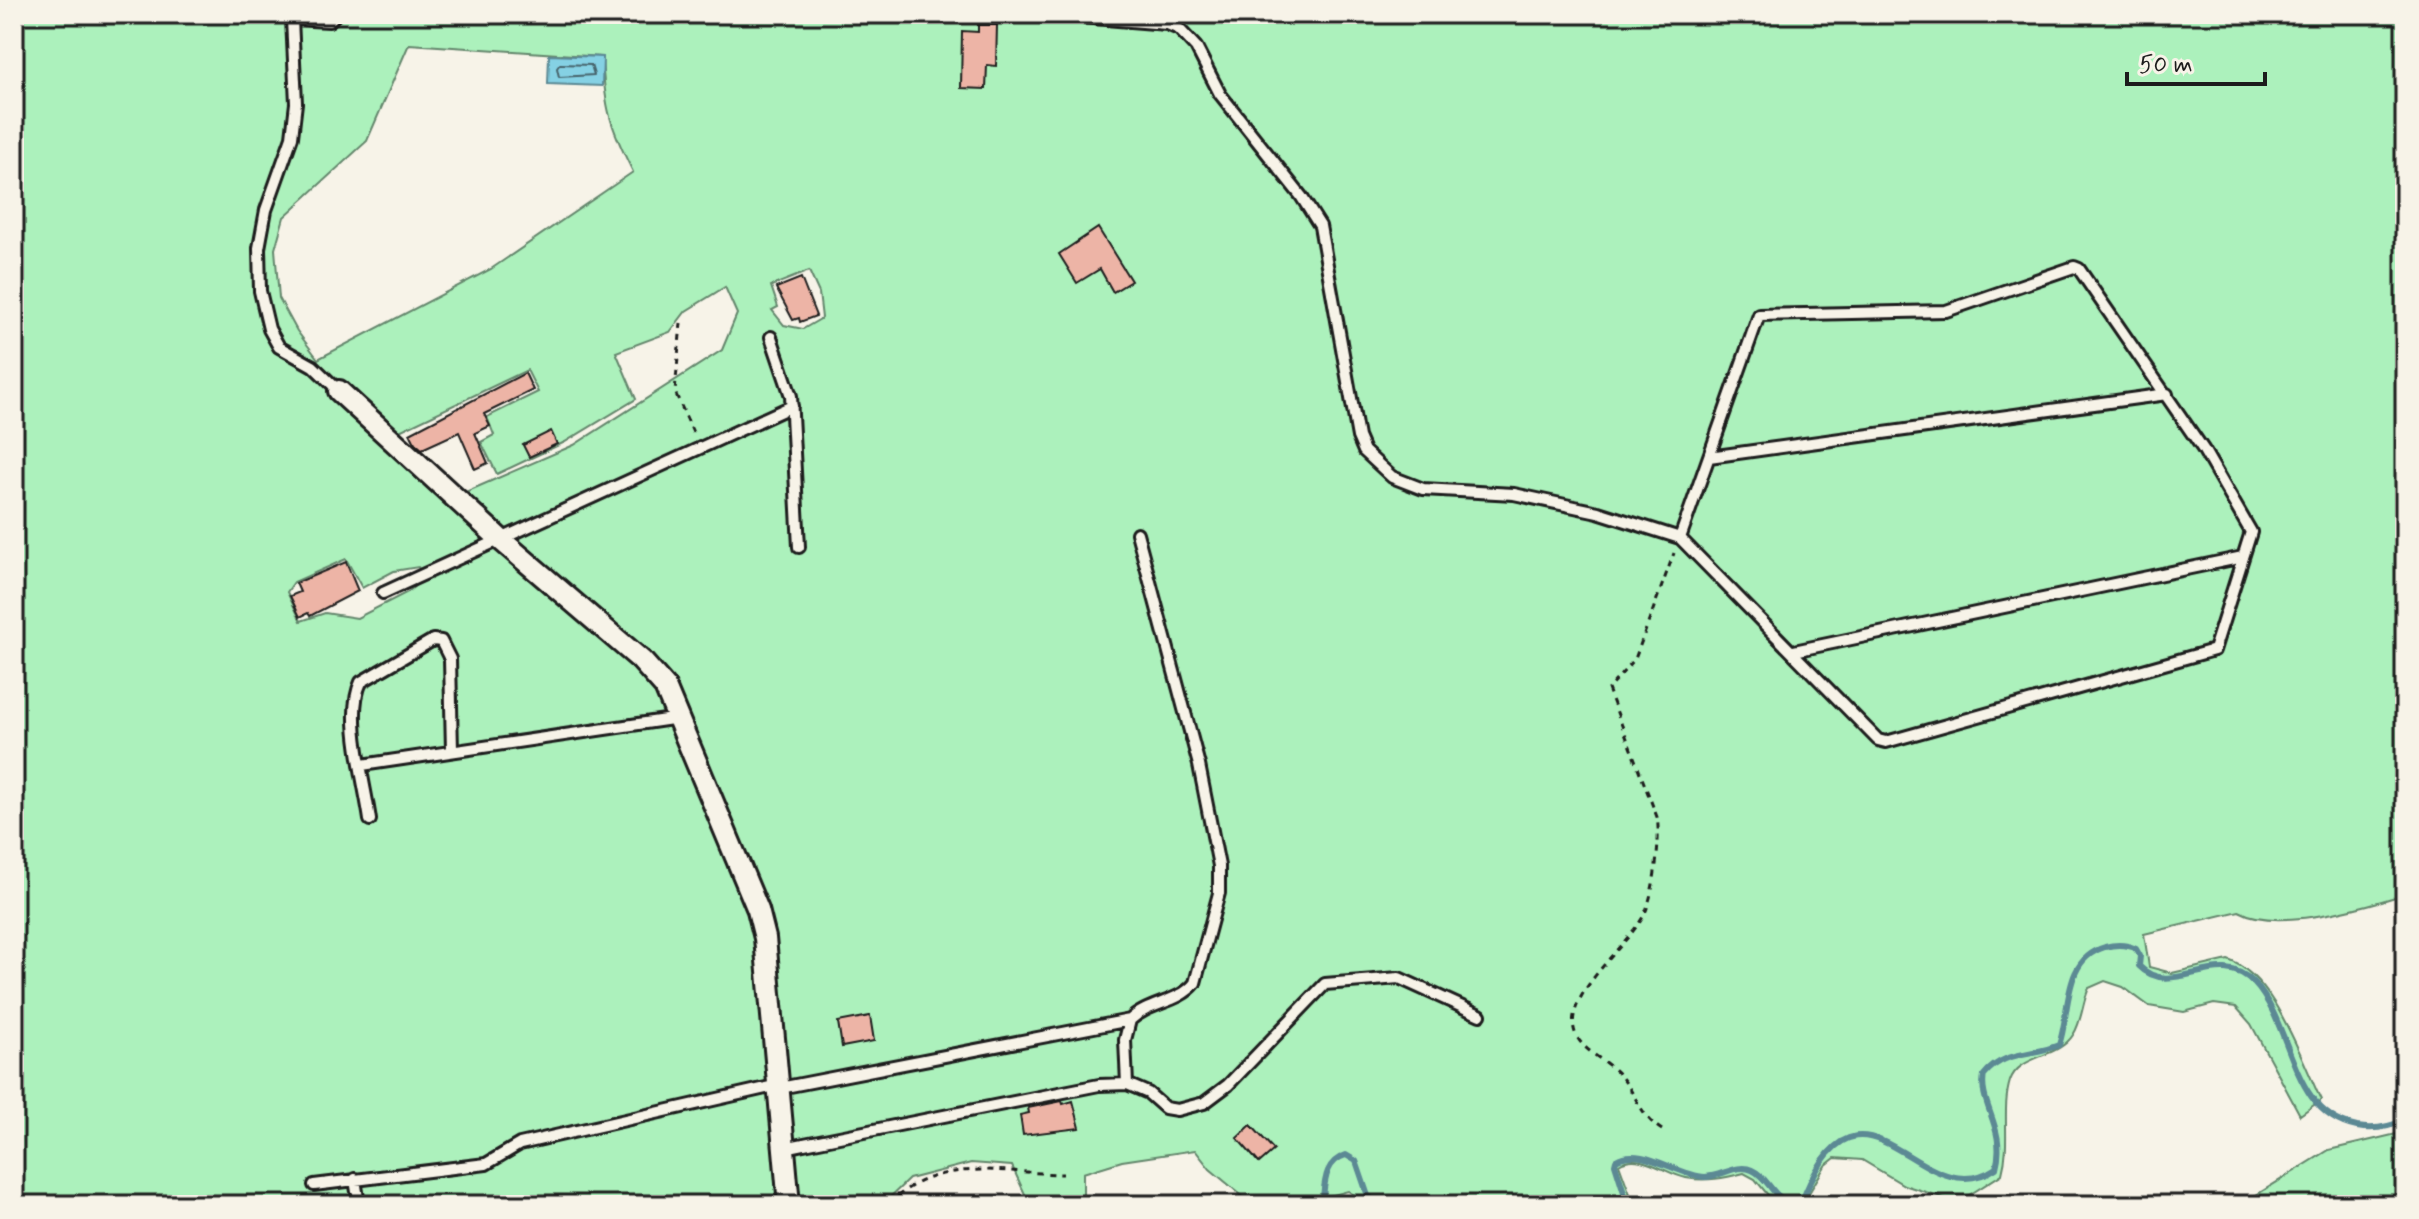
<svg xmlns="http://www.w3.org/2000/svg" width="2419" height="1219" font-family="Mynerve,sans-serif">
  <style>
    .green { fill: #acf1bc; stroke: #64866c; stroke-width: 2; fill-rule: evenodd }
    .water { fill: #85d1e4; stroke: #5b8994; stroke-width: 2 }
    .lines { fill: none; stroke-linecap: round; stroke-linejoin: round }
    .shore { stroke: #46646c; stroke-width: 2 }
    .stream { stroke: #5b8994; stroke-width: 6 }
    .building { fill: #edb4a6; stroke: #1c1c1c; stroke-width: 2 }
    .service-casing { stroke: #1c1c1c; stroke-width: 16 }
    .minor-casing { stroke: #1c1c1c; stroke-width: 26 }
    .path { stroke: #1c1c1c; stroke-width: 3; stroke-dasharray: 6 6; stroke-linecap: butt }
    .service { stroke: #f7f3e8; stroke-width: 10 }
    .minor { stroke: #f7f3e8; stroke-width: 20 }
  </style>
  <rect width="100%" height="100%" fill="#f7f3e8"/>
  <filter id="ink" filterUnits="userSpaceOnUse"><feTurbulence type="fractalNoise" baseFrequency=".0125" numOctaves="2"/><feDisplacementMap in="SourceGraphic" scale="16" xChannelSelector="R" yChannelSelector="G"/><feConvolveMatrix kernelMatrix="1 2 1 2 8 2 1 2 1" color-interpolation-filters="sRGB"/></filter>
  <g filter="url(#ink)">
    <!-- green -->
    <path class="green" d="M14,14h2391v880c-41,13 -128,38 -166,17l-95,23 5,33 23,6 56,-13c46,15 73,99 93,140l-21,15 -49,-91 -15,-17 -22,-3 -30,8 -35,-6 -26,-19 -18,-6 -16,7c-7,15 -7,34 -16,47 -15,24 -54,19 -63,46 -9,29 1,60 -8,93l-36,23 -19,2 -43,-14 -42,-25 -27,-2 -10,8 -23,39h-26l-21,-26 -11,-6c-19,5 -38,9 -58,5 -21,-4 -46,-27 -67,-14l15,41h-264l-22,-14 -18,5 -9,9h-68l-43,-36 -15,-19 -73,11 -39,12v32h-53l-18,-39 -41,-3 -62,16 -27,26h-868zM409,44l193,13c3,52 8,69 31,115l-142,97 -173,90 -21,-28 -18,-33 -4,-49 9,-32 83,-76zM809,271l10,22 3,25 -19,11 -19,-4 -12,-15 6,-3 -7,-21zM725,287l12,27 -15,36 -148,95 -113,49 -68,-60 134,-64 11,22 -51,25 7,18 -13,7 16,32 68,-32 71,-43 -20,-47 54,-20 16,-21zM346,559l16,29 32,-17 24,-4 6,11 -16,14 -51,26 -32,-5 -24,8 -14,-29 7,-10z
      M2405,1132v73h-165l89,-55z"/>
    <!-- water -->
    <path class="water" d="M549,55l54,2 -1,29 -54,-2z"/>
    <g class="lines">
      <!-- shore -->
      <path class="shore" d="M560,64l31,1 3,10 -35,2 -2,-9z"/>
      <!-- stream -->
      <path class="stream" d="M1322,1205c3,-20 1,-43 24,-50l10,6 12,35 13,9
        M1628,1205l-13,-41 1,-4c25,-15 62,16 89,17 16,0 32,-14 47,-7 16,7 19,25 36,32l16,-6c60,-144 117,23 192,-28 11,-40 -18,-64 -12,-93 20,-25 49,-19 75,-30 12,-35 3,-85 46,-98 11,-3 21,-3 31,2l4,7 -1,10c33,34 80,-21 115,17 40,43 35,130 103,144 17,3 33,0 48,-7"/>
    </g>
    <!-- building -->
    <path class="building" d="M978,25h19l-1,41 -9,-1 -1,24 -25,-1 1,-57 16,1z
      M1098,228l33,53 -18,11 -13,-23 -23,14 -18,-29z
      M801,278l15,38 -16,6 -1,-4 -6,2 -17,-32z
      M525,373l8,17 -49,24 6,12 -15,7 13,30 -13,6 -16,-37 -37,17 -7,-6 -5,-10z
      M551,431l6,13 -28,13 -6,-12z
      M346,562l12,29 -48,25 -2,-3 -8,4 -10,-21 10,-4 -4,-9z
      M870,1016l4,25 -32,6 -4,-25z
      M1062,1101l1,3 10,-3 7,27 -57,7 -3,-20 9,-2 -1,-5z
      M1251,1125l23,25 -15,13 -22,-25z"/>
    <g class="lines">
      <defs>
        <path id="service" d="M336,14l-7,7 -37,-2 4,84 -4,34 -26,73 -7,38 1,43 9,38 10,18 34,19 26,25
          M1044,14l123,10 12,5 17,18 24,47 81,102 19,30 38,211 6,14 28,26 31,12 91,5 84,18 82,26 198,202 8,2 328,-92 37,-118 -48,-83 -124,-180 -5,-2 -128,44 -187,4 -79,223
          M771,337l20,59 8,151
          M1709,457l458,-63
          M383,593l409,-187
          M1794,651l449,-94
          M362,765l317,-47
          M370,820c-5,-37 -25,-105 -9,-138l72,-42 8,1 9,18 2,92
          M1127,1084l-2,-44 5,-20c19,-18 49,-17 65,-37l24,-90v-27l-20,-101 -62,-232
          M780,1088l350,-68
          M784,1148l315,-63 28,-1 21,9 17,15 12,2 27,-7 24,-18 97,-101 74,-6 81,37
          M355,1179l4,26
          M314,1185l172,-21 34,-20 259,-59"/>
        <path id="minor" d="M339,391l162,149 140,120 24,27 93,223 7,28 24,267"/>
      </defs>
      <!-- service casing -->
      <use href="#service" class="service-casing"/>
      <!-- minor casing -->
      <use href="#minor" class="minor-casing"/>
      <!-- path -->
      <path class="path" d="M681,323l-6,69 19,43
        M1662,1130c-21,-13 -25,-34 -40,-52 -12,-16 -35,-24 -45,-41 -21,-38 54,-93 68,-124 9,-20 16,-74 12,-96l-49,-128 27,-30 39,-106
        M889,1205c44,-50 115,-32 174,-31"/>
      <!-- service -->
      <use href="#service" class="service"/>
      <!-- minor -->
      <use href="#minor" class="minor"/>
    </g>
  </g>
  <!-- margin -->
  <rect width="2419" height="1219" fill="none" stroke="#f7f3e8" stroke-width="48"/>
  <rect x="24" y="24" width="2371" height="1171" fill="none" stroke="#1c1c1c" stroke-width="3" filter="url(#ink)"/>
  <!-- scale -->
  <path d="M2127 72v12h138v-12" fill="none" stroke="#1c1c1c" stroke-width="4"/>
  <text x="2139" y="72" font-size="24" fill="#1c1c1c" stroke="#f7f3e8" stroke-width="6" paint-order="stroke">50 m</text>
</svg>
